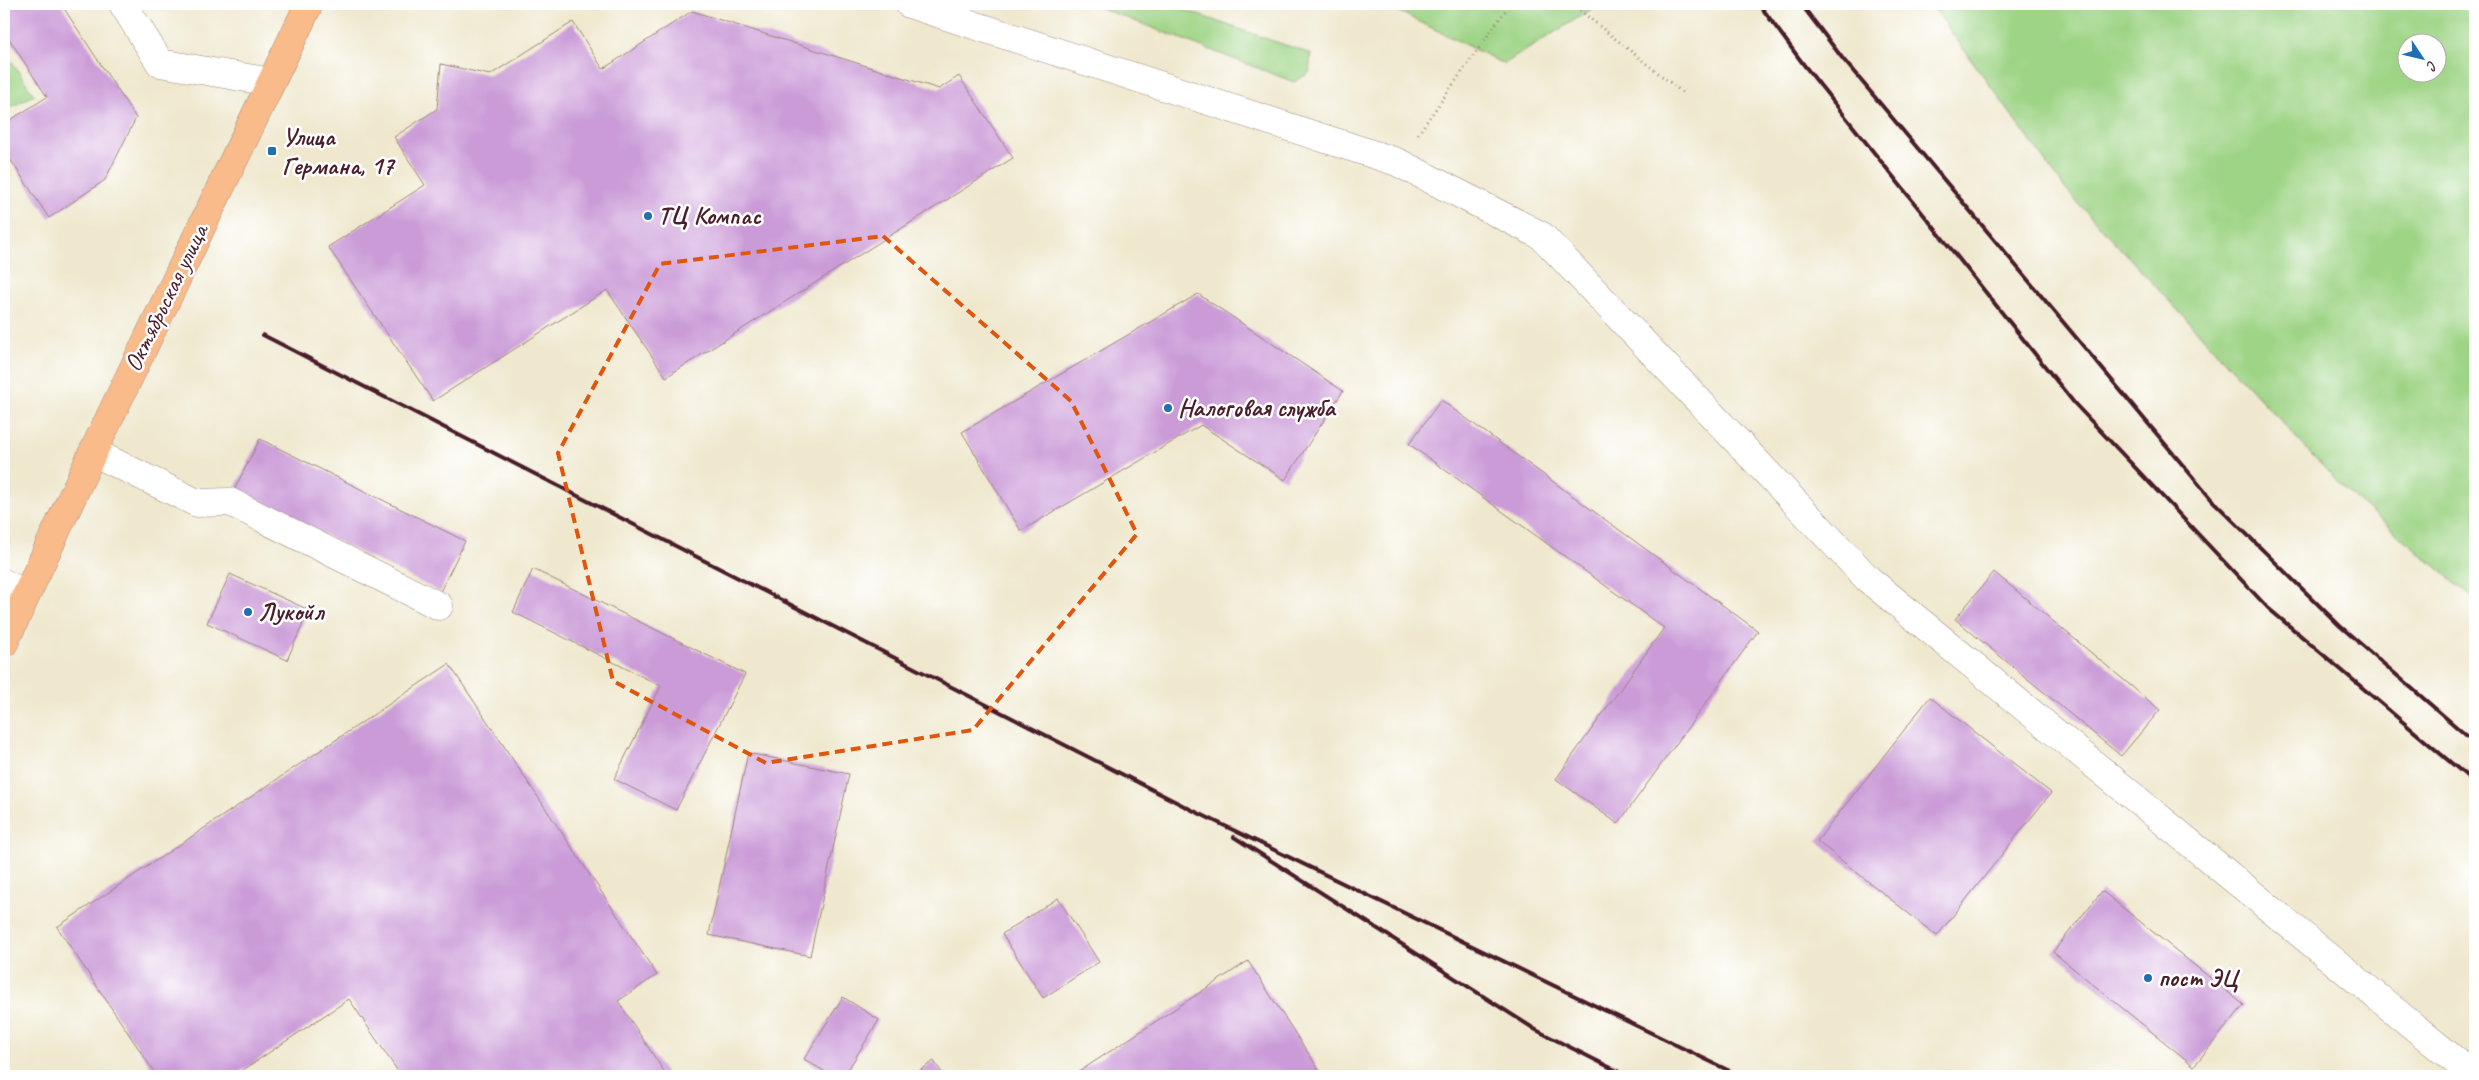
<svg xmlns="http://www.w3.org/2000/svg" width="2479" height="1080" font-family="Caveat,sans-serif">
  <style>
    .green { fill: #9ed485; stroke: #747a58; fill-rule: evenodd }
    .building { fill: #cb9bd8 }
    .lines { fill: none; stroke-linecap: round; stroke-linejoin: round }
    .minor-casing { stroke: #9c847c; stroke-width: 29 }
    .major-casing { stroke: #9c847c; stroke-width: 29 }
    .path { stroke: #9c847c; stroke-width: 3; stroke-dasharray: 1 4; stroke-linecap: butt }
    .minor { stroke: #fff; stroke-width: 28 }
    .major { stroke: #fabb8b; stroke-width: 28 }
    .rail { stroke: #4a1f2b; stroke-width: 4 }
    .marked { fill: none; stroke: #e0560e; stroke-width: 4; stroke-dasharray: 10 6; stroke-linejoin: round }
    .poi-dot { fill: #1f6fb2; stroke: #fff; stroke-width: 2 }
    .labels { text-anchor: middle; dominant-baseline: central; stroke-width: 5; stroke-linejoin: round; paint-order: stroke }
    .poi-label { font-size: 25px; font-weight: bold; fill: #4a1f2b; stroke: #fff; text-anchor: start }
    .street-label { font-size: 25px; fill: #4a1f2b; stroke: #fff }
  </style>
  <rect width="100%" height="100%" fill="#fff"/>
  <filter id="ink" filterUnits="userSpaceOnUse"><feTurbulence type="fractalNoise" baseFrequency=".02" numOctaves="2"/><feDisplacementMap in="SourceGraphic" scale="10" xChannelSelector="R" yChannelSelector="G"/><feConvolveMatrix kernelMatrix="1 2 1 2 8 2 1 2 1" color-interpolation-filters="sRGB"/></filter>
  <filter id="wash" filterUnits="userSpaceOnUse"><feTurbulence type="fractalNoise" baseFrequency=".0096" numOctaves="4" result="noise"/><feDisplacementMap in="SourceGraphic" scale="20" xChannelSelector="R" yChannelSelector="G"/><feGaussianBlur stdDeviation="1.12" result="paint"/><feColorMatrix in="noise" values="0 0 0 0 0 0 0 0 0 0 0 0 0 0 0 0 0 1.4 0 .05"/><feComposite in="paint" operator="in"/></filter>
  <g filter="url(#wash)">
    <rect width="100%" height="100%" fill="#efe8ce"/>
    <!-- green -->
    <path class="green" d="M1090,4h77l144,50 -2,19 -15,9z
      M1384,4h216l-96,60z
      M1931,4h544v596l-133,-113 -276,-297zM2406,42h30v30h-30z
      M4,50l30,45 -30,16z"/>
    <g id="blocks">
      <!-- building -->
      <path class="building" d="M4,4h57l75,114 -31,62 -56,38 -45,-68v-26l43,-27 -43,-66z
        M692,11l247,78 20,-13 54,82 -347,219 -59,-87 -174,111 -105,-154 97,-62 -31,-48 43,-28 4,-45 49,11 83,-53 30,47z
        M1198,294l145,97 -58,89 -84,-55 -180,106 -59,-99z
        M1441,400l317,231 -140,193 -62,-45 108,-151 -255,-184z
        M260,439l205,102 -25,51 -206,-102z
        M533,569l212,105 -69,136 -62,-31 47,-93 -148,-74z
        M1994,572l166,138 -39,46 -166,-137z
        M230,574l79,36 -22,50 -80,-37z
        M449,664l208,311 -39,26 49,75h-266l-52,-77 -115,77h-77l-100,-149z
        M1930,697l121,96 -114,143 -120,-95z
        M748,753l101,21 -39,182 -101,-21z
        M2102,891l142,114 -50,61 -141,-114z
        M1058,898l41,64 -56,36 -41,-64z
        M1248,961l75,115h-244l-2,-3z
        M843,997l36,23 -35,56h-12l-28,-17z
        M934,1061l10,15h-32z"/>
    </g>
  </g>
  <g filter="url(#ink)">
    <use href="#blocks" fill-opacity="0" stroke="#9c847c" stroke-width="1"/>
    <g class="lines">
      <defs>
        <path id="minor" d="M123,4l37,59 111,19
          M909,4l488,158 145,74 326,343 606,497
          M93,452l104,51 33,-1 209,104
          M4,583l21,11"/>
        <path id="major" d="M4,643l89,-191 216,-448"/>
      </defs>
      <!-- minor casing -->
      <use href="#minor" class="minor-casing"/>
      <!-- major casing -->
      <use href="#major" class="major-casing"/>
      <!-- path -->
      <path class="path" d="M1572,4l111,89
        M1418,134l92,-130"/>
      <!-- minor -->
      <use href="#minor" class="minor"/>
      <!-- major -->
      <use href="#major" class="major"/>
      <!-- rail -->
      <path class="rail" d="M1759,4l45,61 271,339 193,204 207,175
        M1801,4l42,55 369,441 128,126 135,117
        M263,335l927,474 550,267
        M1234,837l302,193 91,46"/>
    </g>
  </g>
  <!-- marked area -->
  <path class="marked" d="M883,236l188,165 66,133 -164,196 -207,33 -153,-82 -55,-228 102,-189z"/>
  <!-- markers -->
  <g class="poi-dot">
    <rect x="267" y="146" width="10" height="10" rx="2.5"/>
    <circle cx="648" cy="216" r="5"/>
    <circle cx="1168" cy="408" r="5"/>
    <circle cx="248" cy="612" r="5"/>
    <circle cx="2148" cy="978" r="5"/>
  </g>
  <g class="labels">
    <!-- poi labels -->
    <g class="poi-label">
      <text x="282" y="137">Улица<tspan x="282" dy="29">Германа, 17</tspan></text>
      <text x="658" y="216">ТЦ Компас</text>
      <text x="1178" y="408">Налоговая служба</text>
      <text x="258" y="612">Лукойл</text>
      <text x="2158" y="978">пост ЭЦ</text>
    </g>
    <!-- street labels -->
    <g class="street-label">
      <text transform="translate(166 298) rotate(-64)">Октябрьская улица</text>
    </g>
  </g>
  <!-- margin -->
  <rect width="2479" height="1080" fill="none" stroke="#fff" stroke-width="20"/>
  <!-- north arrow -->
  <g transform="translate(2422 58) rotate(125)"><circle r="24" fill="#ffffff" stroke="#b7a5aa"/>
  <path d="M0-4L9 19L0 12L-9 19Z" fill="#1f6fb2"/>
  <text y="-8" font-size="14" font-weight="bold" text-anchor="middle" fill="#4a1f2b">С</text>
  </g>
</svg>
